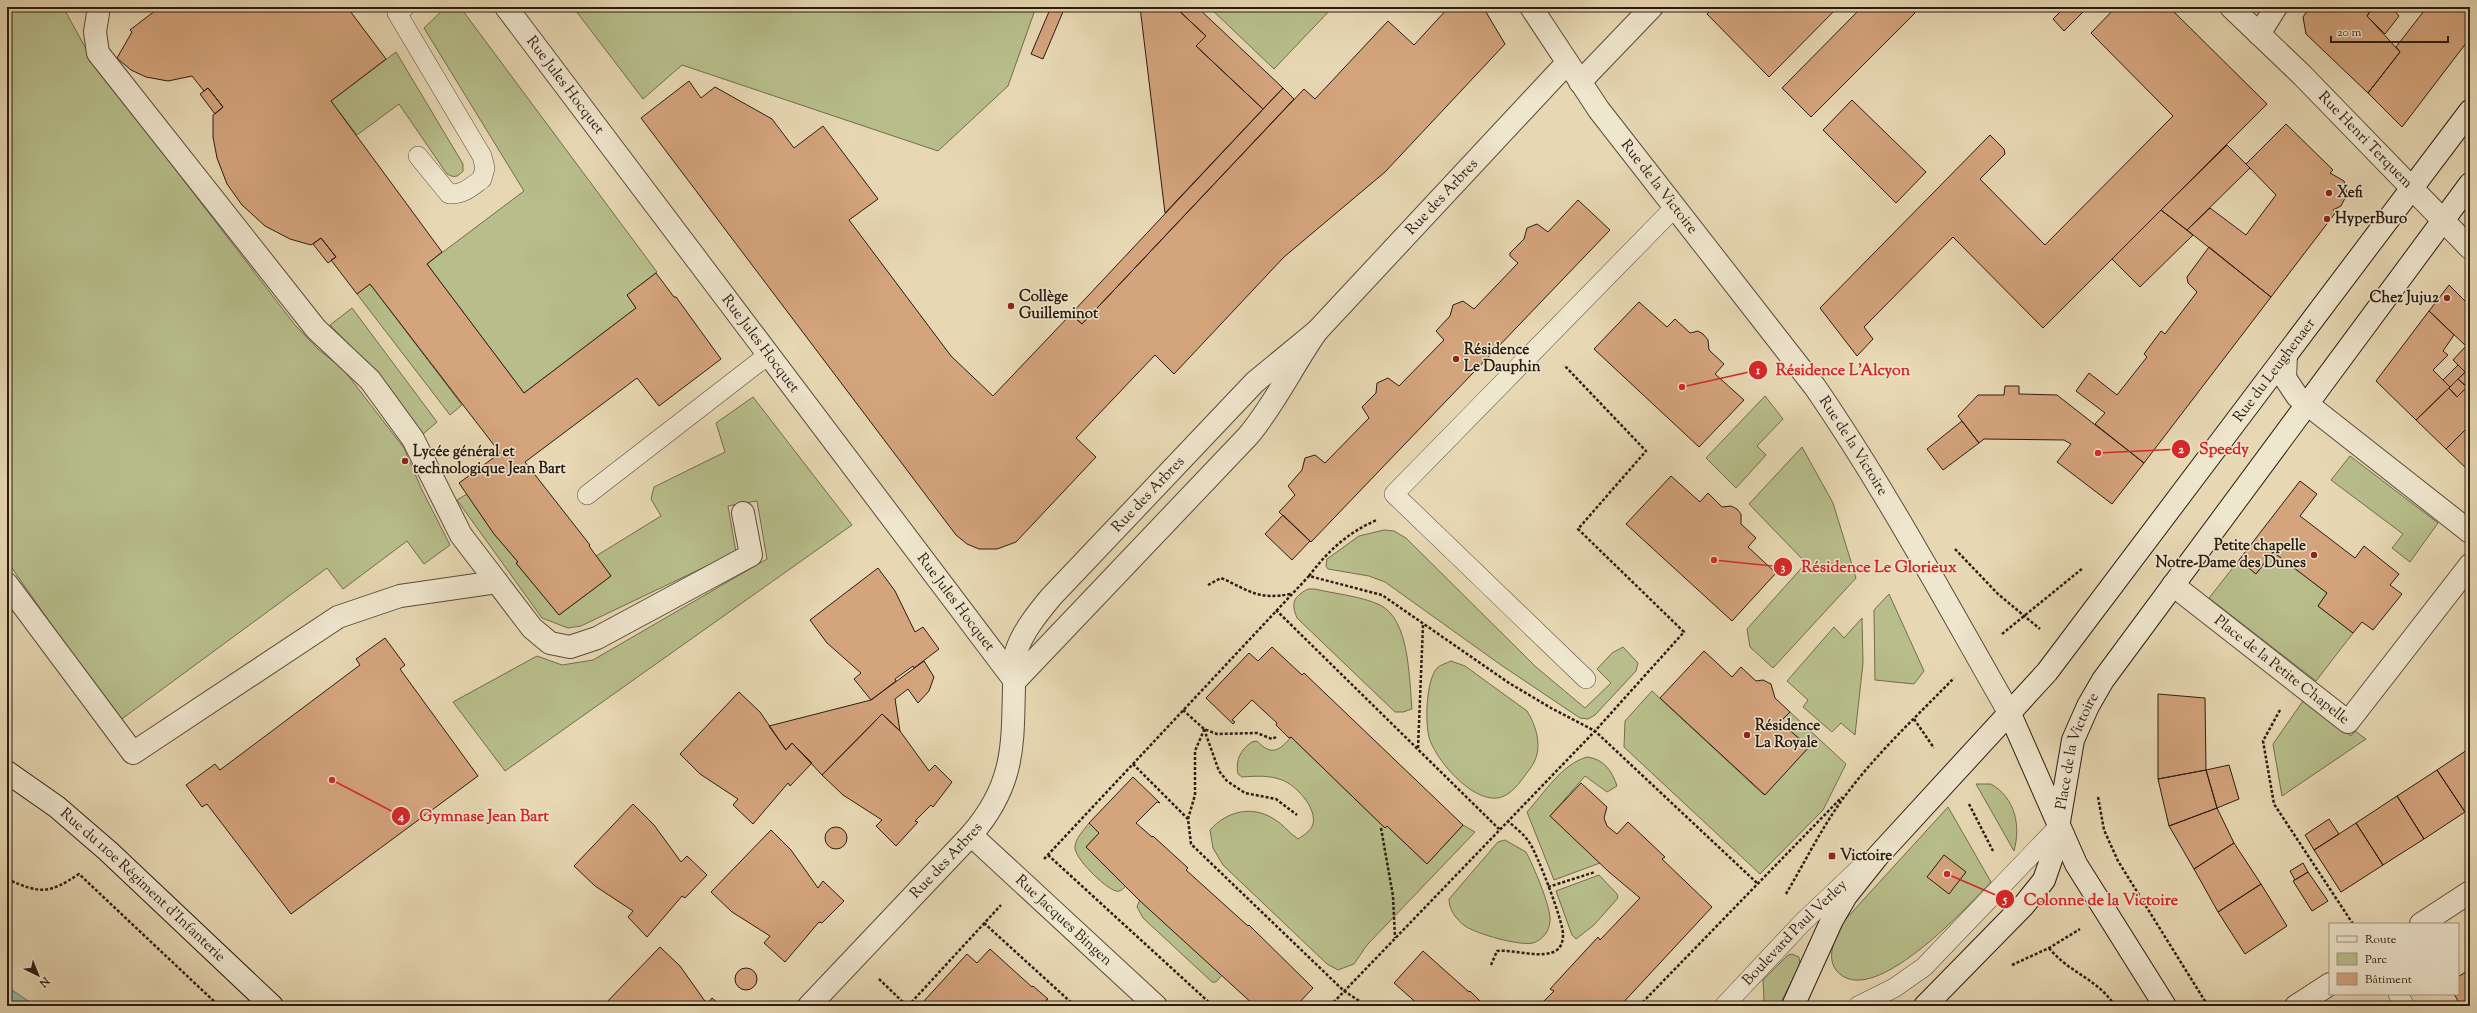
<svg xmlns="http://www.w3.org/2000/svg" width="2477" height="1013" font-family="'Sorts Mill Goudy',serif">
  <style>
    .green { fill: #b7be8b; stroke: #726d4e }
    .water { fill: #97baab; stroke: #6c7b6d }
    .building { fill: #d4a47d; stroke: #2c1c11 }
    .lines { fill: none; stroke-linecap: round; stroke-linejoin: round }
    .lane-casing { stroke: #5b4b3a; stroke-width: 20 }
    .street-casing { stroke: #5b4b3a; stroke-width: 24 }
    .secondary-casing { stroke: #2c1c11; stroke-width: 24 }
    .path { stroke: #2c1c11; stroke-width: 2.5; stroke-dasharray: 3 2; stroke-linecap: butt }
    .lane { stroke: #efe6ce; stroke-width: 19 }
    .street { stroke: #efe6ce; stroke-width: 22 }
    .secondary { stroke: #efe6ce; stroke-width: 22 }
    .poi-dot { fill: #8f2418; stroke: #efe6ce; stroke-width: 1.5 }
    .labels { text-anchor: middle; dominant-baseline: central; stroke-width: 3; stroke-linejoin: round; paint-order: stroke }
    .street-label { font-size: 15px; fill: #2c1c11; stroke: #efe6ce }
    .poi-label { font-size: 15px; font-weight: bold; fill: #2c1c11; stroke: #efe6ce; text-anchor: start }
    .leader { fill: none; stroke: #d62828; stroke-width: 1.5 }
    .callout-dot { fill: #d62828; stroke: #efe6ce; stroke-width: 1.5 }
    .mark-label { font-size: 12px; text-anchor: middle; font-weight: bold; fill: #fff }
    .callout-label { font-size: 16px; text-anchor: middle; font-weight: bold; fill: #d62828; stroke: #efe6ce; stroke-width: 3; stroke-linejoin: round; paint-order: stroke }
  </style>
  <rect width="100%" height="100%" fill="#e7d8b3"/>
  <filter id="stains"><feTurbulence type="fractalNoise" baseFrequency=".005" numOctaves="4"/><feColorMatrix values="0 0 0 0 .2 0 0 0 0 .09 0 0 0 0 .02 0 0 0 .5 -.17"/></filter>
  <radialGradient id="worn" r=".72"><stop offset=".6" stop-color="#630" stop-opacity="0"/><stop offset="1" stop-color="#630" stop-opacity=".3"/></radialGradient>
  <!-- green -->
  <path class="green" d="M7,7h56l32,58 200,260 24,25 24,19 61,79 18,42 28,55 -26,19 -17,-23 -64,48 -16,-21 -208,153 -112,-160z
    M446,7h14l197,265 -30,23 9,13 -112,85 -97,-129 97,-73 -100,-163z
    M573,7h463l-28,79 -70,65 -256,-86 -39,34z
    M1209,7h124l-59,62z
    M396,52l67,112v7c-5,6 -9,7 -16,3l-48,-70 -42,31 -26,-34z
    M370,284l92,121 -12,10 -93,-121z
    M352,308l85,114 -14,12 -37,-51 -56,-58z
    M1765,396l18,23 -26,27 9,9 -30,33 -30,-30z
    M753,397l99,128 -347,246 -52,-69 84,-46 25,9 31,-5 174,-101 -10,-58 -29,5 8,46 -155,74 -13,2 -26,-10 -85,-118 10,-6 27,40 24,28 -2,1 43,52 52,-39 -15,-20 65,-40 -10,-17 3,-12 71,-35 -9,-29z
    M1802,447l31,56 23,75 -83,90 -23,-21 -3,-18 59,-66 -57,-59z
    M2350,456l88,67 -28,39 -18,-14 11,-14 -72,-54z
    M1384,530l10,1 12,7 130,129 49,41 26,-25 -14,-14 15,-16 11,-6 15,16 -2,8 -41,44 -7,4 -8,-1 -79,-53 -116,-83 -16,-6 -41,-7 -2,-3 1,-7 32,-23z
    M2273,552l54,41 -9,13 35,27 -37,48 -107,-83 30,-38 17,14z
    M1308,589h7c20,5 46,7 65,16 30,15 29,74 32,104l-9,3h-8l-98,-94c-6,-15 -4,-21 11,-29z
    M1889,594l35,77 -10,13 -39,-4 -1,-70z
    M1862,618l1,45 -8,72 -14,-12 -9,9 -29,-25 5,-7 -21,-19 47,-54 10,11z
    M1451,661l14,5 62,45c11,18 17,41 2,59 -7,9 -14,21 -25,26 -27,13 -69,-36 -75,-59 -4,-16 -3,-56 8,-69 3,-3 10,-5 14,-7z
    M1652,691l112,104 45,-48 -29,-25 10,-10 56,52 -23,46 -63,64 -136,-127 1,-26z
    M2303,701l48,35 4,-5 11,8 -84,57 -9,-52z
    M1291,737l94,91 2,-2 40,38 36,-39 12,7 -108,113 -13,19 -16,6 -11,-6 -104,-99 -10,-17 -3,-18c17,-19 42,-25 64,-11 9,5 15,14 24,20 6,-4 13,-8 15,-15 4,-16 -17,-39 -31,-44 -13,-5 -26,-4 -40,-3l-4,-3c-3,-14 3,-25 14,-32l5,-1c15,16 23,9 34,-4z
    M1587,757c17,2 25,14 30,29l-10,6 -22,-16 -34,39 49,48 -46,17 -27,-68c17,-19 35,-48 60,-55z
    M1976,784h15c24,14 30,41 23,67z
    M1948,807l43,75c-24,25 -121,131 -155,88 -11,-15 1,-36 8,-49z
    M1089,823l10,10 -13,14 40,39c-3,3 -6,6 -10,5 -11,-3 -42,-33 -41,-44 0,-8 9,-17 14,-24z
    M1505,840l21,12c7,13 25,55 24,68 0,10 -7,20 -17,23 -14,3 -56,-9 -68,-17 -9,-7 -16,-16 -16,-27l49,-57z
    M1599,875l18,19 1,4 -24,27 -18,14 -4,-4 -16,-44z
    M1140,899l82,76 -6,7h-4l-69,-64 -6,-11z
    M1792,954l7,3 1,8 -21,41h-20l5,-6 -1,-20 25,-25z"/>
  <!-- water -->
  <path class="water" d="M7,987l2,1 27,18h-29z"/>
  <!-- building -->
  <path class="building" d="M160,7h187l39,52 -55,42 111,151 -15,12 97,129 112,-85 -9,-13 29,-22 18,24h2l45,62 -62,47 -22,-28 -112,84 65,83 -1,1 22,30 -52,39 -43,-52 2,-1 -24,-28 -35,-51 41,-30 -130,-169 -13,10 -26,-34 5,-3 -15,-19 -10,7 -21,-6 -25,-13 -23,-21 -15,-21 -10,-26 -4,-21v-22l10,-8 -15,-19 -4,3 -12,-15 -24,5 -22,-4 -15,-7 -14,-12 15,-26 -2,-2z
    M1051,7h14l-22,52 -12,-5z
    M1140,7h35l31,29 -10,10 67,63 -98,104z
    M1175,7h22l86,81 -20,21 -67,-63 10,-10z
    M1449,7h34l22,37 -120,128 -101,85 -110,117 -19,-19 -79,83 20,19 -80,85 -19,7h-18l-12,-5 -11,-9 -315,-417 48,-37 12,17 14,-11 57,32 22,29 29,-22 55,73 -29,21 102,136 42,40 78,-82 11,10 222,-235 11,10 73,-78 26,24z
    M1714,7h124l-69,70 -62,-63z
    M1862,7h47l6,6 -104,104 -29,-29z
    M2055,7h33l-24,24 -11,-12 7,-7z
    M2116,7h53l98,97 -224,224 -90,-91 -89,90 9,12 -16,17 -37,-48 170,-173 14,14 1,5 -25,25 65,66 128,-129 -82,-83z
    M2310,7h63l-6,9 33,36 -32,41 -62,-59 -3,-17z
    M2373,7h18l8,9 -14,18 -18,-18z
    M2427,7h43v31l-68,89 -34,-34 32,-41 -4,-5z
    M208,88l15,19 -8,7 -15,-20z
    M1283,88l11,11 -212,225 -11,-10z
    M1852,100l74,72 -30,31 -73,-73z
    M2286,124l47,46 -3,3 14,8 3,13 -6,12 -8,4 3,2 -65,85 -84,-67 23,-22 36,27 30,-40 -30,-31z
    M2227,145l23,23 -63,62 -26,-20z
    M1578,200l32,30 -299,312 -32,-30 16,-17 -7,-9 14,-16 3,-12 10,-3 10,8 44,-45 -7,-11 14,-14 1,-10 11,-5 11,8 45,-46 -8,-9 14,-15 3,-11 10,-4 11,8 44,-46 -8,-7v-3l14,-14 3,-11 10,-4 11,8z
    M2161,210l32,25 -53,52 -28,-28z
    M321,238l15,19 -8,6 -15,-19z
    M2209,247l62,50 -127,166 -49,-39 10,-11 -29,-22 13,-18 28,22 30,-38 -3,-3 17,-23 4,3 32,-42 -9,-9 -1,-6z
    M2449,285l21,21v62l-5,4 -12,-12 13,-14 -37,-35z
    M1639,302l28,25 8,-8 15,14 8,-2 5,3 5,6 1,10 15,14 -9,10 29,26 -45,47 -105,-98z
    M2429,311l25,24 -11,16 5,4 -15,15 17,17 -34,33 -40,-39z
    M2458,365l7,7 -15,15 -7,-7z
    M2470,368v22l-12,-11z
    M2458,379l9,8 -10,10 -8,-9z
    M2005,386h14v8l38,1 87,68 -32,41 -55,-42 14,-18 -7,-4 -80,-1 -5,4 -21,-27 20,-21h26z
    M2467,387l3,3v35l-24,24 -30,-29 33,-32 8,9z
    M1962,421l17,22 -36,27 -16,-21z
    M2470,425v47l-24,-23z
    M1671,476l29,26 8,-9 14,14 9,-1 6,3 4,5v10l15,14 -8,9 28,26 -44,48 -106,-97z
    M2300,481l17,13 -17,22 55,42 9,-12 35,28 -9,11 12,9 -29,36 -11,-8 -9,11 -35,-27 9,-13 -54,-41 -17,22 -17,-14z
    M1283,515l27,26 -18,19 -27,-26z
    M878,568l17,23 20,41 8,-5 16,22 -25,19 -1,-2 -18,13 1,2 -25,19 -17,-21 7,-6 -34,-30 -17,-23z
    M385,638l20,27 -5,4 78,107 -187,138 -84,-110 -5,3 -16,-22 29,-21 5,6 140,-105 -4,-6z
    M1272,647l30,28 2,-2 159,152 -36,39 -40,-38 -2,2 -94,-91 -2,1 -13,-13 1,-2 -25,-23 -20,20 3,2 -2,2 -27,-26 43,-45 9,8z
    M1704,651l28,26 9,-10 15,14 7,-1 8,4 4,14 15,14 -10,10 29,25 -44,48 -105,-97z
    M924,661l10,16 -5,14 -11,12 -10,-14 -13,10 5,32 -18,-17 -60,61 -30,-32 -6,7 -17,-24 102,-26z
    M739,692l21,20 26,38 6,-7 20,20 -22,23 -2,-3 -35,41 -20,-19 5,-6 -38,-25 -20,-20z
    M2158,694l47,4 1,72 -48,9z
    M882,714l18,17 29,40 6,-6 17,17 -19,25 -2,-2 -16,16 3,1 -22,24 -20,-20 6,-6 -39,-25 -21,-20z
    M2470,748v60l-5,4 -28,-42z
    M2229,765l10,34 -22,9 -11,-38z
    M2206,770l11,38 -48,18 -11,-47z
    M2437,770l28,42 -41,27 -27,-43z
    M1133,777l27,26 -3,-1 -21,21 16,14 1,-1 35,32 -2,2 62,56 1,-1 64,63 -17,18h-41l-116,-106 -53,-53 13,-14 -10,-10z
    M1581,783l26,24 -3,11 3,8 10,8 11,-12 37,35 -3,2 50,48 -92,99h-81l15,-15 -4,-2 48,-52 2,3 40,-42 -31,-26 -59,-56z
    M2397,796l27,43 -41,26 -27,-42z
    M633,804l21,21 27,37 6,-6 20,19 -22,23 -3,-2 -35,41 -19,-20 5,-6 -38,-25 -21,-20z
    M2217,808l17,35 -40,26 -25,-43z
    M2329,819l10,15 -25,16 -9,-15z
    M2356,823l27,42 -42,27 -27,-42z
    M825 838a11 11 0 1 1 22 0a11 11 0 1 1-22 0Z
    M771,830l20,20 27,38 5,-7 21,20 -22,22 -3,-1 -34,40 -21,-19 6,-7 -38,-24 -21,-20z
    M2234,843l27,41 -43,28 -24,-43z
    M1944,855l22,17 -17,22 -22,-17z
    M2303,863l5,9 -13,8 -5,-9z
    M2308,872l20,29 -16,10 -19,-30z
    M2261,884l26,42 -42,28 -27,-42z
    M660,947l20,19 27,38 5,-6 9,8h-118z
    M990,949l42,38 1,-1 15,13 -2,1 6,6h-78l-4,-4 -4,4h-37l-5,-5 43,-47 10,9z
    M1423,951l46,41 1,-1 15,15h-65l-26,-23z
    M735 979a11 11 0 1 1 22 0a11 11 0 1 1-22 0Z
    M2470,969v37h-9l-7,-12h4v-17z"/>
  <g class="lines">
    <defs>
      <g id="lane">
        <path d="M405,7l-8,6 85,143 3,12 -3,11c-11,8 -19,16 -33,15l-31,-38"/>
        <path d="M587,495l181,-140"/>
        <path d="M1586,679l-192,-185 280,-286"/>
        <path d="M2398,994l7,12"/>
        <path id="s1" d="M1724,1006l79,-84 56,-53"/>
        <path d="M1858,1006l36,-18 30,-21 135,-141"/>
      </g>
      <g id="street">
        <path id="s2" d="M506,7l509,674"/>
        <path id="s3" d="M1531,7l68,103 216,277c72,105 132,217 195,327"/>
        <path id="s4" d="M2231,7l71,68 168,173"/>
        <path d="M98,13l-3,19 3,21 218,276 54,51 43,59 48,96 71,93 18,15 20,4 27,-9 154,-83 -8,-42"/>
        <path d="M2259,34l17,-27"/>
        <path d="M1580,82l72,-75"/>
        <path d="M2286,355l-1,23 12,18 173,136"/>
        <path d="M7,584l126,169 205,-136 62,-21 97,-14"/>
        <path id="s5" d="M2173,585l175,137 122,-157"/>
        <path id="s6" d="M1015,681l233,-245c27,-32 45,-71 69,-105l250,-268"/>
        <path id="s7" d="M971,835l185,171"/>
        <path d="M2421,924l49,-32"/>
        <path id="s8" d="M809,1006l162,-171c54,-62 38,-109 45,-183 7,-21 21,-38 35,-55l204,-215 62,-51"/>
        <path d="M2296,1006l34,-22"/>
      </g>
      <g id="secondary">
        <path d="M2010,714l66,150 89,142"/>
        <path id="s9" d="M7,772l50,35 51,44 164,155"/>
        <path id="s10" d="M1793,1006l39,-86 14,-24 31,-39 170,-185 423,-561"/>
        <path id="s11" d="M1925,1006l99,-101 20,-25 10,-29 19,-111 15,-34 15,-26 367,-496"/>
      </g>
    </defs>
    <!-- lane casing -->
    <use href="#lane" class="lane-casing"/>
    <!-- street casing -->
    <use href="#street" class="street-casing"/>
    <!-- secondary casing -->
    <use href="#secondary" class="secondary-casing"/>
    <!-- path -->
    <path class="path" d="M1955,549l43,45 42,35
      M1309,576c18,-24 39,-44 68,-56
      M1208,585l13,-7c30,13 35,22 70,16
      M1276,610l223,219
      M2002,634l81,-66
      M1183,710l21,19 13,5 40,-1 15,6 4,-2
      M2280,710l-17,31 11,63 79,120
      M1914,719l20,29
      M1204,729l15,42 8,10 18,12 31,6 21,16
      M1418,748l5,-123
      M1133,764l55,55 3,25 153,147 23,15
      M2098,797l6,33 14,31 90,145
      M1969,804l24,47
      M1188,819l7,-24v-44l9,-21
      M1381,828l12,68 2,42
      M1048,855l165,151
      M1044,859l265,-283 73,19 127,88 42,25 44,23 162,152
      M7,879c33,15 42,15 72,-5l140,132
      M1548,887l47,-15
      M1786,894c20,-34 38,-71 62,-102 31,-41 70,-77 106,-114
      M984,923l91,83
      M2049,948c20,25 48,30 66,58
      M1491,965l6,-14c17,-2 46,9 60,-1 5,-4 6,-10 6,-16 0,-13 -26,-81 -34,-92 -5,-8 -15,-15 -22,-22
      M2012,965l37,-17 31,-19
      M879,979l28,27
      M908,1006l93,-101
      M1330,1006l265,-275 89,-99 -106,-103 68,-78 -82,-86
      M1639,1006l203,-209"/>
    <!-- lane -->
    <use href="#lane" class="lane"/>
    <!-- street -->
    <use href="#street" class="street"/>
    <!-- secondary -->
    <use href="#secondary" class="secondary"/>
  </g>
  <!-- markers -->
  <g class="poi-dot">
    <circle cx="2329" cy="193" r="4"/>
    <circle cx="2327" cy="219" r="4"/>
    <circle cx="2447" cy="298" r="4"/>
    <circle cx="1011" cy="306" r="4"/>
    <circle cx="1456" cy="359" r="4"/>
    <circle cx="405" cy="461" r="4"/>
    <circle cx="2314" cy="555" r="4"/>
    <circle cx="1747" cy="735" r="4"/>
    <rect x="1828" y="852" width="8" height="8" rx="2"/>
  </g>
  <g class="labels">
    <!-- street labels -->
    <g class="street-label">
      <text stroke="none"><textPath href="#s2" startOffset="98">Rue Jules Hocquet</textPath></text>
      <text stroke="none"><textPath href="#s4" startOffset="189">Rue Henri Terquem</textPath></text>
      <text stroke="none"><textPath href="#s3" startOffset="221">Rue de la Victoire</textPath></text>
      <text stroke="none"><textPath href="#s6" startOffset="647">Rue des Arbres</textPath></text>
      <text stroke="none"><textPath href="#s2" startOffset="422">Rue Jules Hocquet</textPath></text>
      <text stroke="none"><textPath href="#s10" startOffset="801">Rue du Leughenaer</textPath></text>
      <text stroke="none"><textPath href="#s3" startOffset="545">Rue de la Victoire</textPath></text>
      <text stroke="none"><textPath href="#s8" startOffset="636">Rue des Arbres</textPath></text>
      <text stroke="none"><textPath href="#s2" startOffset="746">Rue Jules Hocquet</textPath></text>
      <text stroke="none"><textPath href="#s5" startOffset="138">Place de la Petite Chapelle</textPath></text>
      <text stroke="none"><textPath href="#s11" startOffset="307">Place de la Victoire</textPath></text>
      <text stroke="none"><textPath href="#s8" startOffset="200">Rue des Arbres</textPath></text>
      <text stroke="none"><textPath href="#s9" startOffset="177">Rue du 110e Régiment d'Infanterie</textPath></text>
      <text stroke="none"><textPath href="#s7" startOffset="126">Rue Jacques Bingen</textPath></text>
      <text stroke="none"><textPath href="#s1" startOffset="102">Boulevard Paul Verley</textPath></text>
    </g>
    <!-- poi labels -->
    <g class="poi-label">
      <text x="2337" y="193">Xefi</text>
      <text x="2335" y="219">HyperBuro</text>
      <text x="1019" y="297">Collège<tspan x="1019" dy="17">Guilleminot</tspan></text>
      <text x="2439" y="298" text-anchor="end">Chez Juju2</text>
      <text x="1464" y="350">Résidence<tspan x="1464" dy="17">Le Dauphin</tspan></text>
      <text x="413" y="452">Lycée général et<tspan x="413" dy="17">technologique Jean Bart</tspan></text>
      <text x="2306" y="546" text-anchor="end">Petite chapelle<tspan x="2306" dy="17">Notre-Dame des Dunes</tspan></text>
      <text x="1755" y="726">Résidence<tspan x="1755" dy="17">La Royale</tspan></text>
      <text x="1840" y="856">Victoire</text>
    </g>
  </g>
  <!-- callouts -->
  <path class="leader" d="M1682 387L1758 370M2098 453L2181 449M1714 560L1783 567M332 780L401 816M1947 874L2005 899"/>
  <g class="callout-dot">
    <circle cx="1682" cy="387" r="4"/>
    <circle cx="2098" cy="453" r="4"/>
    <circle cx="1714" cy="560" r="4"/>
    <circle cx="332" cy="780" r="4"/>
    <circle cx="1947" cy="874" r="4"/>
    <circle cx="1758" cy="370" r="10"/>
    <circle cx="2181" cy="449" r="10"/>
    <circle cx="1783" cy="567" r="10"/>
    <circle cx="401" cy="816" r="10"/>
    <circle cx="2005" cy="899" r="10"/>
  </g>
  <g class="mark-label">
    <text x="1758" y="374">1</text>
    <text x="2181" y="453">2</text>
    <text x="1783" y="571">3</text>
    <text x="401" y="820">4</text>
    <text x="2005" y="903">5</text>
  </g>
  <g class="callout-label">
    <text x="1843" y="375">Résidence L'Alcyon</text>
    <text x="2224" y="454">Speedy</text>
    <text x="1879" y="572">Résidence Le Glorieux</text>
    <text x="484" y="821">Gymnase Jean Bart</text>
    <text x="2101" y="905">Colonne de la Victoire</text>
  </g>
  <!-- margin -->
  <rect width="2477" height="1013" fill="none" stroke="#e7d8b3" stroke-width="24"/>
  <rect x="8" y="8" width="2461" height="997" fill="none" stroke="#2c1c11" stroke-width="2"/>
  <rect x="12" y="12" width="2453" height="989" fill="none" stroke="#2c1c11"/>
  <!-- legend -->
  <rect x="2329" y="923" width="130" height="72" fill="#efe6ce" stroke="#a19582"/>
  <rect x="2337" y="936" width="20" height="6" fill="#efe6ce" stroke="#a19582"/>
  <text x="2365" y="943" font-size="12" fill="#2c1c11">Route</text>
  <rect x="2337" y="953" width="20" height="12" fill="#b7be8b" stroke="#a19582"/>
  <text x="2365" y="963" font-size="12" fill="#2c1c11">Parc</text>
  <rect x="2337" y="973" width="20" height="12" fill="#d4a47d" stroke="#a19582"/>
  <text x="2365" y="983" font-size="12" fill="#2c1c11">Bâtiment</text>
  <!-- north arrow -->
  <g transform="translate(38 975) rotate(137)" stroke="#efe6ce" stroke-width="3" paint-order="stroke">
  <path d="M0-3L7 15L0 10L-7 15Z" fill="#2c1c11"/>
  <text y="-6" font-size="11" font-weight="bold" text-anchor="middle" fill="#2c1c11">N</text>
  </g>
  <!-- scale -->
  <path d="M2331 36v6h117v-6" fill="none" stroke="#2c1c11" stroke-width="2"/>
  <text x="2337" y="36" font-size="12" fill="#2c1c11" stroke="#efe6ce" stroke-width="3" paint-order="stroke">20 m</text>
  <rect width="100%" height="100%" filter="url(#stains)"/>
  <rect width="100%" height="100%" fill="url(#worn)"/>
</svg>
